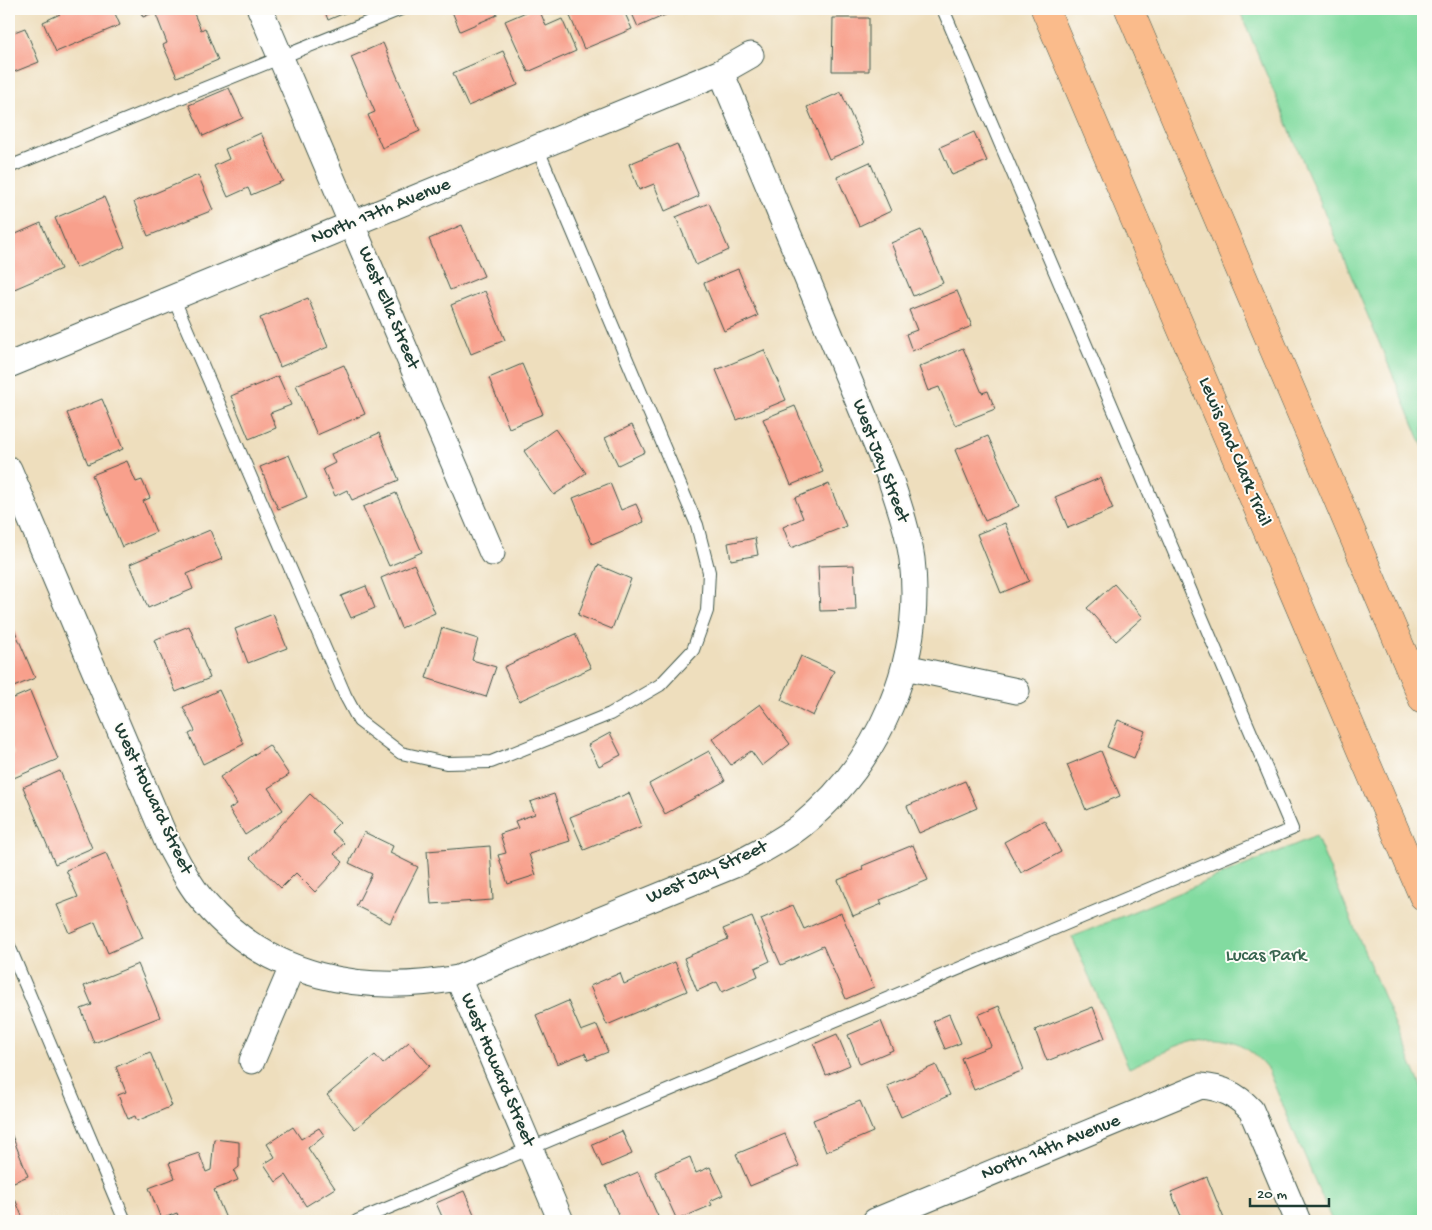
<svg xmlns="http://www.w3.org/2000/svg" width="1432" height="1230" font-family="'Gochi Hand',sans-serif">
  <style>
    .green { fill: #82dba0; stroke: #508c6a }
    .building { fill: #f8a08c }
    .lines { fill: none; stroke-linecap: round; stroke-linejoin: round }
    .service-casing { stroke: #3e5549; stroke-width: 14 }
    .minor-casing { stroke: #3e5549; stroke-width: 27 }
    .motorway-casing { stroke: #3e5549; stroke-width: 29 }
    .service { stroke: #fff; stroke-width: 12 }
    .minor { stroke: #fff; stroke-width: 25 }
    .motorway { stroke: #fabb8b; stroke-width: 28 }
    .labels { text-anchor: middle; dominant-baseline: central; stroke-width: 4; stroke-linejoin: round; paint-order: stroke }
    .street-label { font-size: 19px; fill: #1f3d34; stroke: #fdfcf7 }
    .park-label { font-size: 19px; fill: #38644f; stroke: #fdfcf7 }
  </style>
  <rect width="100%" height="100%" fill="#fdfcf7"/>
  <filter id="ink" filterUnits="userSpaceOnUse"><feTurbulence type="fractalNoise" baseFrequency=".02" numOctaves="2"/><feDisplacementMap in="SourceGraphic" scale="10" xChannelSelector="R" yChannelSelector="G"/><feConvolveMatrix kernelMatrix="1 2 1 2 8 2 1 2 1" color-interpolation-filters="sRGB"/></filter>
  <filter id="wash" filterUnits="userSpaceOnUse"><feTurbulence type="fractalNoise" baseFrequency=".0096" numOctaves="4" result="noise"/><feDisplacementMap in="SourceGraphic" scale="20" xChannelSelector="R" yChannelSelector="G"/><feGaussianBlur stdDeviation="1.12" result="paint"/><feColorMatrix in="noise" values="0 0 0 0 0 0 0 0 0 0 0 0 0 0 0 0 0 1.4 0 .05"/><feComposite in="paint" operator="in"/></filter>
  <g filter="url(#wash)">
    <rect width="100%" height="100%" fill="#eedebd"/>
    <!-- green -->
    <path class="green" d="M1239,9h184v438z
      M1316,836l107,255v130h-91l-65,-153c-43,-53 -88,-22 -138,0l-57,-131z"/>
    <g id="blocks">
      <!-- building -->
      <path class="building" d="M58,9h55l7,16 -64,27 -13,-30 17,-8z
        M139,9h53l9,21 4,-2 13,32 -41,17 -14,-32 4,-2 -12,-31 -12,5z
        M324,9h30l-26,11z
        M451,9h44l2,6 -37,16z
        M533,9h6l7,17 16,-7 14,32 -48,21 -23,-51z
        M567,9h56l9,20 -48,20z
        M630,9h49l-41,18z
        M833,18h36v53h-37z
        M25,28l14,34 -30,12v-40z
        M383,43l37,88 -38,17 -14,-33 7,-3 -24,-55z
        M503,51l15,34 -50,21 -15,-33z
        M229,88l14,30 -40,18 -14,-31z
        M841,92l23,52 -35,15 -22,-52z
        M974,132l13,29 -35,14 -12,-28z
        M261,133l22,48 -32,14 -3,-7 -20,9 -14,-31 15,-7 -4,-10z
        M677,144l22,52 -34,15 -11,-27 -15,6 -10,-26z
        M870,162l21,49 -32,15 -22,-49z
        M198,175l15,35 -65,26 -14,-34z
        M104,197l21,50 -49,21 -21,-50z
        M709,203l20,47 -33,15 -20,-48z
        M41,223l20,46 -49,21 -3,-9v-44z
        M462,225l22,51 -34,14 -21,-51z
        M921,230l22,53 -30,13 -22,-53z
        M738,269l20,47 -34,15 -20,-48z
        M485,291l20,49 -34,14 -20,-49z
        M957,291l15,35 -60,25 -6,-17 11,-4 -8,-20z
        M308,298l20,49 -48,20 -20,-49z
        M963,348l19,45 6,-2 7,18 -40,16 -16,-38 -11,4 -9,-24z
        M764,350l22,50 -49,20 -21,-50z
        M522,364l21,50 -34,14 -20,-50z
        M344,365l21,49 -48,21 -21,-50z
        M278,376l13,29 -21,8 6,15 -27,11 -18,-43z
        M102,399l21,50 -35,15 -21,-51z
        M795,406l28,66 -32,13 -28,-66z
        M632,425l13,27 -27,13 -13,-27z
        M555,429l31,44 -32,22 -30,-44z
        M379,433l20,47 -47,20 -5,-10 -12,6 -12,-27 12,-6 -4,-9z
        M988,436l31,70 -34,15 -30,-71z
        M289,455l18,42 -29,12 -18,-42z
        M127,461l9,21 6,-2 8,18 -7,3 13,31 -34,15 -30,-72z
        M1100,478l13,31 -45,19 -13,-31z
        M610,483l11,27 15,-6 8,18 -52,22 -19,-46z
        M829,484l17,42 -55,22 -8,-21 20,-9 -8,-20z
        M396,493l26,59 -33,14 -26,-59z
        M1005,523l24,58 -28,12 -24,-59z
        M210,530l12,29 -35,15 6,15 -45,19 -18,-44z
        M755,538l3,17 -27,5 -3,-17z
        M414,564l21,49 -34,15 -20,-50z
        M598,565l33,14 -19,50 -34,-14z
        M854,565l2,45 -36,1 -2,-45z
        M1114,584l29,33 -27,24 -29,-33z
        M366,586l9,22 -24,10 -10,-22z
        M273,614l14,34 -39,15 -13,-34z
        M9,617l26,61 -26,11z
        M189,626l21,52 -34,14 -22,-52z
        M442,628l36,11 -6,21 24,7 -10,30 -60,-19z
        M575,634l16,34 -72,33 -15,-34z
        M801,656l33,15 -21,45 -32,-16z
        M219,690l25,54 -41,20 -14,-30 6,-3 -12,-24z
        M30,691l28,68 -49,21v-23l5,-3 -5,-12v-42z
        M760,704l30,40 -28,22 -11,-15 -20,14 -19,-26z
        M1118,720l27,11 -11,27 -27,-11z
        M610,733l11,22 -22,11 -11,-21z
        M269,745l20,30 -21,13 15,22 -38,25 -16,-26 8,-5 -17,-27z
        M709,751l16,30 -60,33 -16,-30z
        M1101,751l19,45 -34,14 -19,-45z
        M60,771l32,77 -37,16 -32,-77z
        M965,781l12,27 -58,25 -12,-27z
        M629,793l13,33 -58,24 -14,-33z
        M310,794l30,28 -9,9 13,12 -10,11 9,8 -28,30 -19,-19 -15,15 -31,-30z
        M554,794l16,47 -41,13 7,21 -28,9 -10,-29 8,-2 -6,-19 18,-6 -3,-7 20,-7 -5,-12z
        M1044,820l17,32 -40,21 -17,-31z
        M364,832l29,14 -3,7 28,14 -28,56 -34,-17 16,-32 -23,-11z
        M913,845l15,35 -48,20 2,4 -29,12 -15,-36 25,-10 -1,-4z
        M490,846l3,54 -62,4 -4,-53z
        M106,853l37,85 -35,15 -13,-31 -26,11 -12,-28 21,-8 -12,-27z
        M793,905l11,24 37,-16 33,74 -28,12 -23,-53 -42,19 -20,-46z
        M752,917l18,44 -15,7 3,8 -36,16 -5,-10 -20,9 -13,-33 44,-19 -5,-10z
        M675,962l12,29 -80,34 -17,-39 30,-13 4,11z
        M138,964l22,53 -66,26 -13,-34 11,-4 -8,-19z
        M568,1001l13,30 16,-6 11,27 -20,8 -3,-7 -28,11 -21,-49z
        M999,1006l25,64 -50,20 -13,-32 30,-12 -13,-31z
        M1093,1007l12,31 -58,23 -12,-31z
        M949,1014l12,29 -16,6 -12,-28z
        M881,1021l12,29 -33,14 -12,-29z
        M837,1034l13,31 -24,10 -12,-31z
        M409,1042l21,24 -75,63 -28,-34 48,-40 8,9z
        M150,1052l22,54 -35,15 -2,-5 -7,3 -10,-24 8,-3 -10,-25z
        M936,1065l14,30 -49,22 -14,-31z
        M860,1101l13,31 -47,20 -13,-32z
        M293,1127l8,12 18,-11 5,7 -16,13 27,40 -29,18 -20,-31 -10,7 -12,-18 11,-7 -8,-13z
        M9,1128l19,48 -19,8z
        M622,1131l10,23 -30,13 -10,-23z
        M785,1134l14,32 -49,20 -14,-32z
        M214,1139l25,3v25l-5,4 4,9 -24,10 13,31h-47l-3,-8 -16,6 -12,-31 26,-10 -6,-15 30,-10 7,19 5,-2z
        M690,1157l6,16 14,-6 13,28 -13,6 2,4 -35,15 -22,-48z
        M638,1172l22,49h-39l-15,-35z
        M1207,1177l18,44h-42l-12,-29z
        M464,1191l13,30h-33l-8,-18z
        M15,1199l9,22h-15v-19z"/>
    </g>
  </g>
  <g filter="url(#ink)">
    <use href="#blocks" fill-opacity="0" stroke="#3e5549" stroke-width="1"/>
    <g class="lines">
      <defs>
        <path id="service" d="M9,167l392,-158
          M173,297l172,398 14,26 42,32 45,10 45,-1 119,-48 50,-29 33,-35 14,-39 2,-39 -12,-47 -160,-378
          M9,946l116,275
          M357,1221l935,-392 -349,-820"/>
        <path id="minor" d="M260,9l232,544
          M9,365l712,-293 30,-17
          M9,469l159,375c11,20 21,41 36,58 65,77 159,93 254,76l103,243
          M905,667l112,24
          M458,978l279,-114c22,-12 45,-23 65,-39 78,-64 122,-165 110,-266 -4,-28 -13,-54 -22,-81l-169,-406
          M252,1061l40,-94
          M875,1221l326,-135c21,2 35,8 50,24l47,111"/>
        <path id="motorway" d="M1045,9l378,887
          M1129,9l294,691"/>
      </defs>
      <!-- service casing -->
      <use href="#service" class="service-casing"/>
      <!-- minor casing -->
      <use href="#minor" class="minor-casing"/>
      <!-- motorway casing -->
      <use href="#motorway" class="motorway-casing"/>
      <!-- service -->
      <use href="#service" class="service"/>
      <!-- minor -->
      <use href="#minor" class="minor"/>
      <!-- motorway -->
      <use href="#motorway" class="motorway"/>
    </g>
  </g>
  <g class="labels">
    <!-- street labels -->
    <g class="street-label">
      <text transform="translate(381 212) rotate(-22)">North 17th Avenue</text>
      <text transform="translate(388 308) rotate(67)">West Ella Street</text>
      <text transform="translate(1234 452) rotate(67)">Lewis and Clark Trail</text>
      <text transform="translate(880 461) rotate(69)">West Jay Street</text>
      <text transform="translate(152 799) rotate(65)">West Howard Street</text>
      <text transform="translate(707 873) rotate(-24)">West Jay Street</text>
      <text transform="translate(497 1070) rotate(67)">West Howard Street</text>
      <text transform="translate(1051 1148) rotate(-22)">North 14th Avenue</text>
    </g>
    <!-- park labels -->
    <g class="park-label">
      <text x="1266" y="956">Lucas Park</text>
    </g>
  </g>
  <!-- margin -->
  <rect width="1432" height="1230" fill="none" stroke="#fdfcf7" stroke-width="30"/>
  <!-- scale -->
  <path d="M1250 1198v8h79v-8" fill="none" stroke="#1f3d34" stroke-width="2.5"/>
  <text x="1257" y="1198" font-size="15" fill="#1f3d34" stroke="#fdfcf7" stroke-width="4" paint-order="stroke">20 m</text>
</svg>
